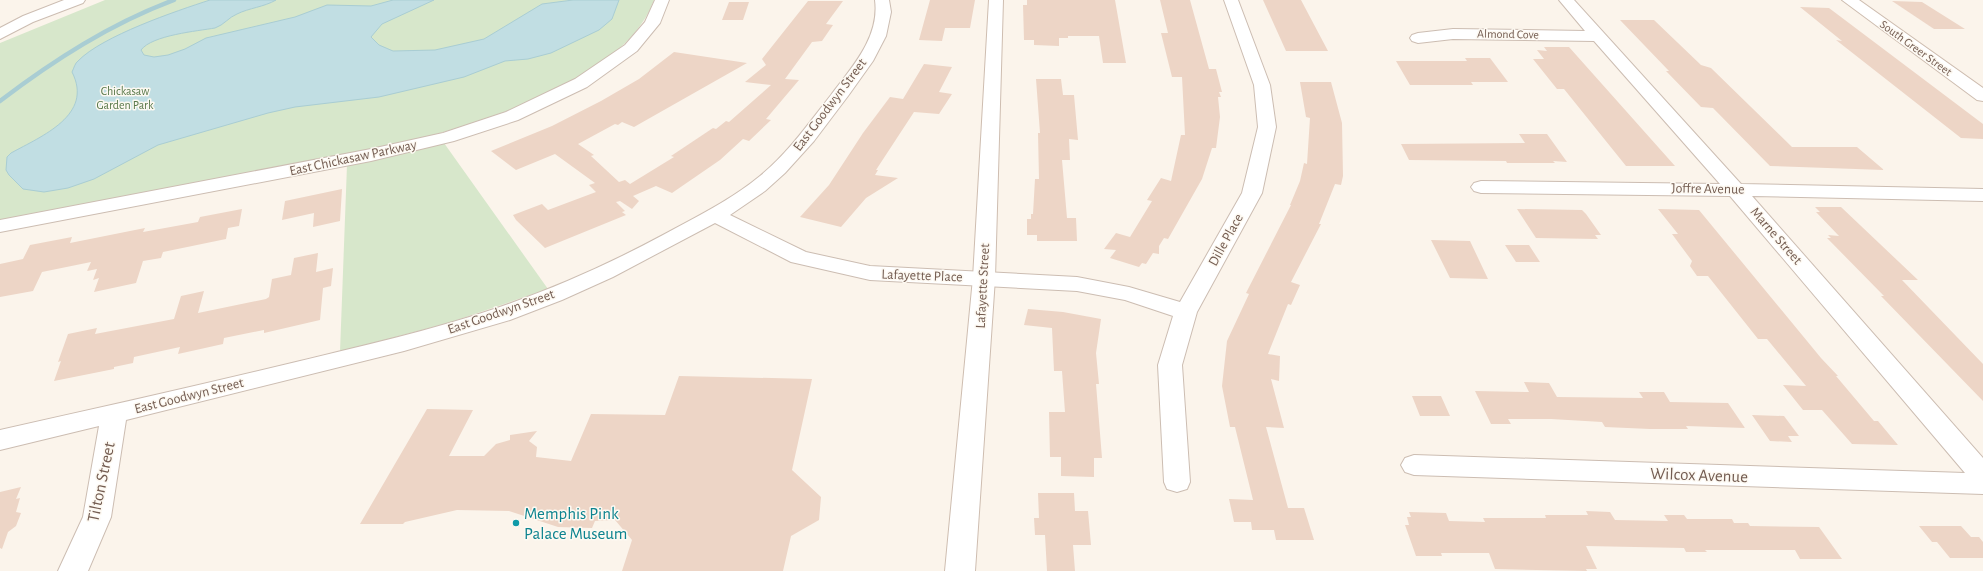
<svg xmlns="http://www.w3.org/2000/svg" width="1983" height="571" font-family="'Alegreya Sans',sans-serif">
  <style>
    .green { fill: #d7e7cb }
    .water { fill: #c1dee3; stroke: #a9cdd3 }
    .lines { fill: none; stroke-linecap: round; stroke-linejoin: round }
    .stream { stroke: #a9cdd3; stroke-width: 4.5 }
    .building { fill: #edd5c6 }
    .street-casing { stroke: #ccbdb2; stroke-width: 2 }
    .secondary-casing { stroke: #cebdb0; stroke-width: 2 }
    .street { fill: #fff; fill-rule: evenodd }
    .secondary { fill: #fff; fill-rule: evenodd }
    .culture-dot { fill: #0f9aa8; stroke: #fdf9f2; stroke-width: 1.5 }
    .labels { text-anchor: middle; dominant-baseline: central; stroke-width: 3; stroke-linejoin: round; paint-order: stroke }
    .far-street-label { font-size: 12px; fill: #735c51; stroke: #fdf9f2 }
    .far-park-label { font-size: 12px; fill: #58784a; stroke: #fdf9f2 }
    .street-label { font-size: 14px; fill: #735c51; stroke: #fdf9f2 }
    .near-street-label { font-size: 17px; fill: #735c51; stroke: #fdf9f2 }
    .near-culture-label { font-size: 17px; fill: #0d838f; stroke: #fdf9f2; text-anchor: start }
  </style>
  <rect width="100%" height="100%" fill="#fbf4eb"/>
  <!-- green -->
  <path class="green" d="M105,0h549c-30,84 -185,127 -264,146l-390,75v-178z
    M444,143l104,146 -100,34 -108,29 7,-187z"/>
  <!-- water -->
  <path class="water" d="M210,0h66c-12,7 -27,8 -39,14 -8,3 -13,11 -22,14 -17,3 -63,7 -74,22l3,5 10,2 14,-2 17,-6 21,-11 89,-21 32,-12 44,1 22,-6h41l-52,24 -11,13 8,8 14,6 42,-1 49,-11 58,-35 31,-4h46l-7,19 -13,11 -48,23 -23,6 -23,2 -41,16 -85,20 -84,10 -27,6 -110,32 -64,34 -26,9 -24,4 -21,-3 -14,-14 -3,-5 1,-13 4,-4c31,-17 83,-38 61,-81 2,-4 3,-9 6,-11 24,-25 98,-50 132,-61z"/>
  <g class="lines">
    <!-- stream -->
    <path class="stream" d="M0,101c54,-41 110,-77 174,-101"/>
  </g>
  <!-- building -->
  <path class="building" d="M930,0h45l-5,28h-25l-3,13 -23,-1z
    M1027,0h88l11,63h-23l-4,-27h-31v2h-9v8l-25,-1v-5h-10l-1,-35h4z
    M1160,0h30l19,69h7l6,23h-3l2,5h-3l2,20 -4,31h-4l-10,31 -34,60 -4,-1 -5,8v8l-6,-1 -7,11 -4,-1 -3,4 -29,-9 6,-8 -12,-1 12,-16 14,4 22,-36 -5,-1 14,-22 10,3 10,-46h4l-3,-58h-10l-11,-44h7z
    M1263,0h38l27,51h-42z
    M808,1h35l-17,23 7,1 -11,16 -10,1 -27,37 14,1 -33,39 5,1 -22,21 -6,-2 -23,21 -48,33 -16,-7 -23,10 6,5 -7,8 -12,-8 -4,1 9,9 -3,1 4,3 -81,33 -29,-28 -3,-5 29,-11 6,6 48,-18 -7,-7 6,-2 -40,-29 -39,16 -25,-19 61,-25 49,-25 38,-22 35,-27 73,11 -113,64 -12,-5 -4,3 -3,-1 -37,20 16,11 -3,1 28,26 6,-2 5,4 44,-27 -3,-1 42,-28 3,1 10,-8 3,1 42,-37 -26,-3 21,-17 -4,-6z
    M1892,1l30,1 43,27h-31z
    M729,2h20l-6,18h-21z
    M1800,7l29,1 154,116v15l-22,-1 -125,-98 6,1z
    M1620,20h34l47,45 10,3 81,79h65l27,23 -114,-4 -57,-58 -12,-1 -35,-36h3z
    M1544,47h25l106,119h-49l-62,-77h-7l-24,-30h11l-7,-9 10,1z
    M1465,58h25l18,24h-37l2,3h-63l-14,-24h71z
    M924,64l28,3 -13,25 13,2 -13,20 -25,-2 -38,58h2l-3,5 23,3 -32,20 -25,29 -41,-10 29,-32 34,-52 27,-36 13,2z
    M1036,79h25l2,16h11l4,45 -9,-1 1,21h-8l5,58h9l1,23h-40v-6h-10v-16h4v-5h2l2,-35h4l-1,-46h2z
    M1300,82h31l11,41 1,53 -2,9 -6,-1 -16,40h2l-30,58 9,3 -9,20 -3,-1 -20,50 12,2 -1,25 -8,-2 13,49 -18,-1 22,81h16l10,32h-38l-2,-10h-22l-1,-8h-17l-5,-23 24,1 -18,-73h-5l-8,-41 5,-45 22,-47 -3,-1 45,-88h-1l10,-24 4,-18 3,1 3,-46 -4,-1z
    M1519,134h28l20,28 -14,-1 2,2h-48l-1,-2 -97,-1 -8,-16 124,-1z
    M342,189l-2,32 -27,6 1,-14 -32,7 3,-19z
    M1815,207h26l77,73h-16l81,84v37l-102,-105h3l-57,-58h4l-3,-3 11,1 -23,-24h4z
    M242,209l-3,17 -11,2 -2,11 -63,13 -2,6 -18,3 -7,22 -42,9 5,-14 -6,2 4,-11 -10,2 4,-9 -49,10 -9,19 -33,6v-33l23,-5 7,-14 42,-8 -2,6 75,-15 -2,4 55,-10 2,-5z
    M1517,209l65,1 4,4 15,21h-6l3,4 -62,-1z
    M1658,209l41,1 122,148 17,18h-2l38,45h4l20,24 -46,-1 -30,-34h-19l-20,-25 23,1 -39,-47h-9l-50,-63h-11l-7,-10 2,-5 -20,-27h6z
    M1431,240l39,1 18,38 -38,-1z
    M1505,245h24l11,17h-24z
    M318,253l-2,19 17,-4 -2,18 -8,2 -3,32 -56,13v-3l-40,8 -1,6 -45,10 2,-7 -46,10 -1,6 -19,4v2l-60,12 7,-20 -3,1 10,-28 29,-6 -2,6 79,-15 7,-23 23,-5 -6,22 68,-14 3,-2 3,-18 19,-4 3,-17z
    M1028,309l35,3 38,7 -5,34 3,31h-3l6,74h-8v19l-33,-1v-19h-11l-1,-45h16l-3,-41h-8l-2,-43 -28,-3z
    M679,376l133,3 -20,91 29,27 -2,23 -28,16 -8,35h-161l10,-31 -17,-20 -20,1 -3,7 -34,-1 -49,-16 -52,-1 -52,12 -2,2h-43l67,-115 46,1 -24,46h35l12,-12 14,-4v-5l27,-4 -8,10 8,6 -1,10 35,4 20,-47 74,1z
    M1524,382l25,1 8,14 86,1 -4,-6h25l6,10 58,1 17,25 -59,-2 2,3h-38l-45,-2 -3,-5 -51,-3h-43l3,5h-20l-16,-33 54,1z
    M1412,396h29l9,20h-30z
    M1752,415l32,1 15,20h-11l4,6 -22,-1z
    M21,487l-5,12 4,-1 -4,14 5,1 -5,13 -8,6 -6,17 -2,-1v-56z
    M1038,493h36l1,18h13l3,34h-18l2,26h-28l-2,-36h-10l-1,-17h5z
    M1586,511l24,1 5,8 53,1 -4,-6h20l3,4h45l2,4h14l2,3 69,1 23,32h-42l-5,-9h-90l2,2h-21l-2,-4 -98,-2 11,23h-11l1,2 -92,-2 -6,-16h-48l1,3h-26l-11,-31h4l-2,-8h4l-2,-5 37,1 3,8 36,1 -2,-4h63l-1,-3h43z
    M1919,526h42l10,11h8l4,5v16h-33l-13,-16h-5z"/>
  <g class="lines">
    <defs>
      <path id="street" d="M64,0h21l-2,3 -50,19 -33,17v-11l23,-12z
        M655,0h14l-9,23 -23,28 -50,36 -69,33 -64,21 -83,20 -371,71v-12l371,-71 72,-16 63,-21 69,-33 50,-34 20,-23z
        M875,0h14l2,12 -5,24 -13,25 -25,35 -34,45 -29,32 -20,18 -35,24 76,37 64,14 207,11 52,10 51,15 62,-109 16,-66 -4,-42 -30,-85h14l32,85 6,42 -14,66 -65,119 -15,53 8,117 -3,7 -10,3 -10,-3 -3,-7 -6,-117 15,-49 -48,-16 -48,-9 -207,-11 -79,-18 -76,-39 -102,54 -51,23 -52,20 -106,31 -278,69 -15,97 -23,54h-30l25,-54 16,-91 -99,24v-20c99,-22 197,-44 296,-68 66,-16 133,-31 198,-53 59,-20 115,-45 169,-74 33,-18 68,-35 97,-59 28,-23 49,-53 71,-81 21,-28 49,-58 44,-95z
        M1559,0h15l167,184 242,5v12l-231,-5 231,262v36l-569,-19 -9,-3 -4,-7 4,-7 9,-3 551,18 -235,-277 -249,-3 -7,-2 -3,-4 3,-4 7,-2 239,3 -126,-143 -141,-2 -35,4 -6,-2 -2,-3 2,-3 6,-2 35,-4 132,2z"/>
      <path id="secondary" d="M989,0h14l-8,278 -20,293h-30l28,-293z
        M1842,0h17l124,88v13l-6,-1z"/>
    </defs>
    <!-- street casing -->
    <use href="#street" class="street-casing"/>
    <!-- secondary casing -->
    <use href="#secondary" class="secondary-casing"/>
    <!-- street -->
    <use href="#street" class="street"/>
    <!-- secondary -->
    <use href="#secondary" class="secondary"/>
  </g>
  <!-- markers -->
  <circle class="culture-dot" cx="516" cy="523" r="4"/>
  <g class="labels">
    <!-- far-street labels -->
    <g class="far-street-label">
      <text transform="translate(1508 34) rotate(1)">Almond Cove</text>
      <text transform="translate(1916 48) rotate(36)">South Greer Street</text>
    </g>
    <!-- far-park labels -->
    <g class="far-park-label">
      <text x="125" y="91">Chickasaw<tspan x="125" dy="14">Garden Park</tspan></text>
    </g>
    <!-- street labels -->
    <g class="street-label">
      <text transform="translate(830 105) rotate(-53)">East Goodwyn Street</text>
      <text transform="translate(353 158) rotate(-12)">East Chickasaw Parkway</text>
      <text transform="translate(1708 189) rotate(1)">Joffre Avenue</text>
      <text transform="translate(1776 236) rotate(49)">Marne Street</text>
      <text transform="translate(1226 240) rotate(-61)">Dille Place</text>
      <text transform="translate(922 276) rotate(2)">Lafayette Place</text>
      <text transform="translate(983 286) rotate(-87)">Lafayette Street</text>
      <text transform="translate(501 312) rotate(-19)">East Goodwyn Street</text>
      <text transform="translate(189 396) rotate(-14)">East Goodwyn Street</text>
    </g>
    <!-- near-street labels -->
    <g class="near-street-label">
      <text transform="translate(1699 475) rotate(2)">Wilcox Avenue</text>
      <text transform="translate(101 482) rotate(-78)">Tilton Street</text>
    </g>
    <!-- near-culture labels -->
    <g class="near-culture-label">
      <text x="524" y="513">Memphis Pink<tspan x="524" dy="20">Palace Museum</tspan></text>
    </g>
  </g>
</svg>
